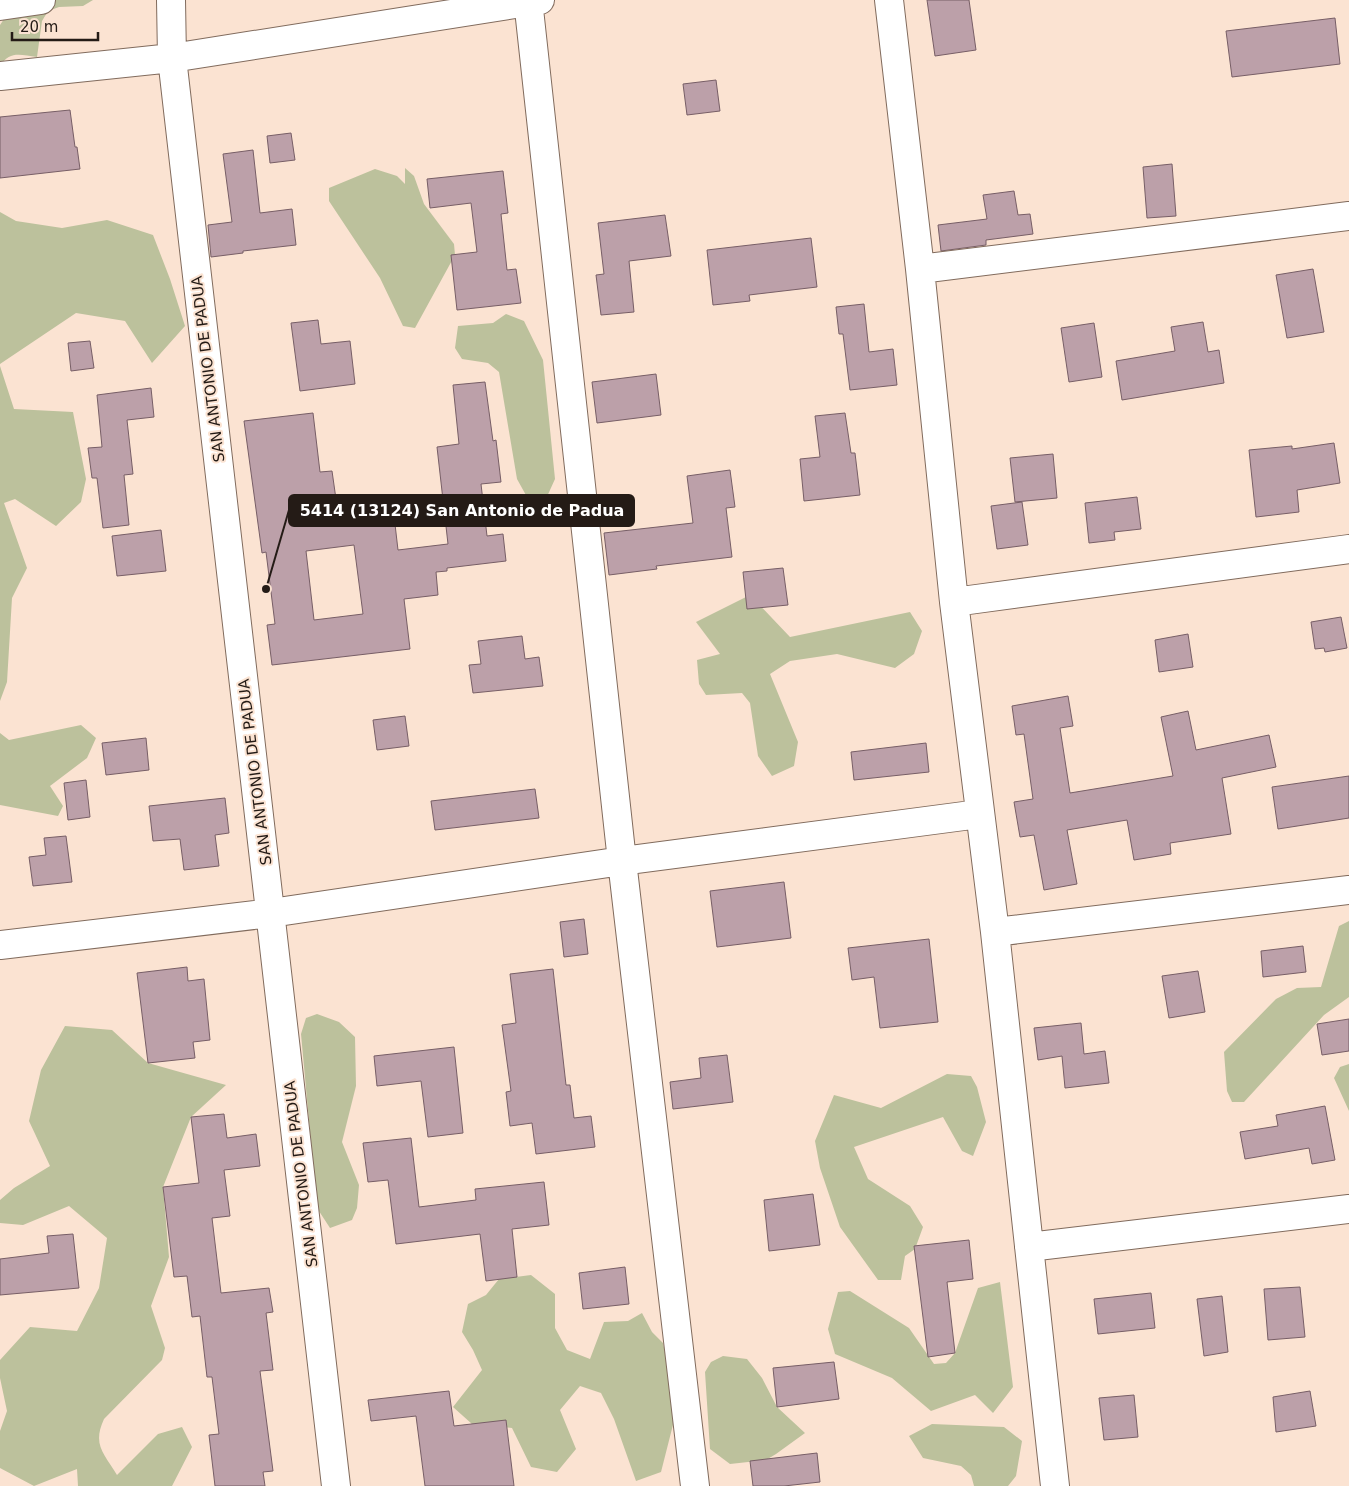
<svg xmlns="http://www.w3.org/2000/svg" width="1349" height="1486" font-family="'DejaVu Sans',sans-serif">
  <style>
    .green { fill: #bcc19c }
    .building { fill: #bca0a9; stroke: #775e66; fill-rule: evenodd }
    .lines { fill: none; stroke-linecap: round; stroke-linejoin: round }
    .street-casing { stroke: #816b5d; stroke-width: 30 }
    .street { stroke: #fff; stroke-width: 28 }
    .labels { text-anchor: middle; dominant-baseline: central; stroke-width: 4; stroke-linejoin: round; paint-order: stroke }
    .street-label { font-size: 15px; fill: #241b16; stroke: #fbe3d2 }
    .leader { fill: none; stroke: #241b16; stroke-width: 2 }
    .callout-dot { fill: #241b16; stroke: #fbe3d2; stroke-width: 2 }
    .callout { fill: #241b16; stroke: #241b16; stroke-width: 2 }
    .callout-label { font-size: 16px; text-anchor: middle; font-weight: bold; fill: #fff }
  </style>
  <rect width="100%" height="100%" fill="#fbe3d2"/>
  <!-- green -->
  <path class="green" d="M11,0h82l-10,6 -24,1 -11,4 -6,10 -5,36c-16,-2 -27,-7 -37,9v-41l6,-9z
    M405,168l9,8 10,28 30,40 1,11 -40,73 -12,-2 -23,-48 -51,-77v-13l46,-19 22,7 8,8z
    M0,212l16,9 46,7 45,-8 46,15 17,44 15,47 -33,37 -27,-42 -49,-8 -76,51z
    M506,314l18,7 19,39 12,119 -10,22 -18,-4 -10,-18 -18,-107 -11,-9 -26,-4 -7,-11 3,-22 35,-3z
    M0,366l14,43 59,3 13,67 -5,23 -25,24 -41,-27 -11,4 23,65 -15,30 -5,84 -7,19z
    M750,595l40,42 120,-25 12,19 -8,23 -19,14 -58,-14 -47,7 -20,13 28,68 -4,24 -22,10 -14,-20 -8,-53 -8,-10 -36,2 -7,-11 -2,-24 23,-6 -24,-32z
    M81,725l15,13 -9,20 -37,28 13,20 -5,10 -58,-11v-72l9,7z
    M1349,921v76l-25,18 -80,87h-12l-5,-11 -3,-39 52,-53 21,-11 24,-1 18,-61z
    M317,1014l22,8 16,15 1,49 -14,56 17,43 -2,23 -5,12 -22,8 -13,-20 -16,-174 5,-16z
    M65,1026l47,4 36,33 78,22 -35,32 -28,70 6,70 -18,49 14,42 -3,12 -58,59c-12,26 0,34 13,56l41,-41 24,-7 10,20 -20,39h-94l-1,-17 -43,17 -34,-18v-37l7,-20 -7,-33v-18l30,-33 47,4 22,-43 8,-50 -38,-32 -46,19 -23,-2v-23l14,-12 36,-22 -21,-45 12,-51z
    M1349,1064v47l-15,-33 6,-11z
    M947,1074l24,2 6,11 9,35 -13,34 -11,-5 -19,-34 -89,30 14,32 42,27 13,21 -8,22 -10,7 -4,24h-23l-38,-53 -20,-59 -5,-27 19,-46 47,13z
    M531,1275l24,19v34l12,22 23,9 14,-37 24,-1 14,-8 10,19 11,11 14,66 -16,63 -25,9 -22,-62 -13,-26 -21,-7 -20,24 16,39 -19,23 -26,-5 -19,-39 -40,-4 -19,-17 29,-37 -9,-20 -11,-18 6,-28 18,-9 13,-16z
    M1000,1282l13,105 -20,26 -18,-18 -44,16 -39,-33 -57,-24 -7,-25 10,-37 12,-1 59,37 25,36 12,-1 9,-10 23,-65z
    M723,1356l24,3 15,19 15,29 28,26 -29,21 -10,6 -36,4 -20,-15 -5,-77 6,-10z
    M932,1424l72,3 18,14 -6,35 -8,10h-34l-3,-11 -10,-9 -38,-8 -14,-22z"/>
  <!-- building -->
  <path class="building" d="M927,0h42l7,50 -41,6z
    M1335,18l5,46 -108,13 -6,-46z
    M716,80l4,31 -33,4 -4,-31z
    M70,110l5,37h2l3,22 -80,9v-61z
    M291,133l4,27 -25,3 -3,-27z
    M253,150l7,63 32,-4 4,36 -53,6v2l-32,4 -3,-32 24,-3 -9,-68z
    M1172,164l4,52 -29,2 -4,-51z
    M503,171l5,42 -7,1 6,56 9,-1 5,34 -64,7 -6,-55 26,-3 -6,-49 -41,5 -3,-29z
    M1014,191l4,24 12,-1 3,20 -47,6v5l-45,6 -3,-26 49,-6 -4,-24z
    M665,215l6,41 -42,5 5,51 -33,3 -5,-40 8,-1 -6,-51z
    M811,238l6,49 -68,8 1,6 -37,4 -6,-55z
    M1313,269l11,63 -37,6 -11,-63z
    M864,304l5,48 24,-3 4,36 -47,5 -7,-56h-4l-3,-27z
    M318,320l3,24 29,-3 5,43 -55,7 -9,-68z
    M1203,322l5,30 11,-2 5,33 -102,17 -6,-39 59,-10 -4,-24z
    M1094,323l8,54 -33,5 -8,-54z
    M90,341l4,27 -23,3 -3,-28z
    M656,374l5,41 -64,8 -5,-41z
    M485,382l8,59 3,-1 5,42 -20,2 6,52 16,-2 3,27 -59,7v3l-11,1 2,23 -34,4 6,50 -138,16 -5,-40 8,-1 -9,-72 -4,1 -18,-132 69,-8 7,59 12,-1 6,42 55,-6 5,43 50,-6 -11,-97 22,-3 -6,-59zM354,545l9,69 -49,6 -8,-69z
    M151,388l3,29 -27,3 6,54 -9,1 5,50 -26,3 -6,-50h-5l-4,-30 14,-1 -5,-52z
    M845,413l6,40h4l5,42 -56,6 -4,-42 20,-2 -5,-41z
    M1334,443l6,40 -43,7 2,22 -43,5 -7,-67 43,-4v3z
    M1053,454l4,44 -42,4 -5,-44z
    M730,470l5,37 -9,1 6,49 -76,9 1,3 -48,6 -5,-42 89,-10 -6,-47z
    M1137,497l4,32 -27,3 1,8 -26,3 -4,-40z
    M1022,502l6,43 -31,4 -6,-43z
    M161,530l5,41 -49,5 -5,-40z
    M783,568l5,37 -41,4 -4,-37z
    M1341,617l6,31 -22,4 -1,-4 -9,1 -4,-27z
    M1188,634l5,33 -34,5 -4,-32z
    M522,636l3,23 14,-2 4,29 -70,7 -4,-28 12,-1 -3,-23z
    M1068,696l5,30 -13,2 10,65 103,-17 -12,-59 27,-6 8,39 73,-15 7,32 -54,11 9,56 -61,9 1,11 -37,6 -7,-40 -60,10 10,54 -33,6 -10,-55 -14,2 -6,-35 19,-3 -9,-65 -8,1 -4,-29z
    M405,716l4,30 -32,4 -4,-30z
    M146,738l3,32 -43,5 -4,-32z
    M926,743l3,29 -75,8 -3,-28z
    M1349,776v42l-71,11 -6,-42z
    M86,780l4,37 -22,3 -4,-37z
    M535,789l4,29 -104,12 -4,-29z
    M225,798l4,35 -14,2 4,31 -35,4 -4,-31 -27,2 -4,-35z
    M66,836l6,46 -39,4 -4,-29 17,-2 -2,-17z
    M784,882l7,56 -74,9 -7,-56z
    M584,919l4,35 -24,3 -4,-35z
    M929,939l9,83 -58,6 -6,-51 -22,3 -4,-32z
    M1303,946l3,26 -43,5 -2,-26z
    M187,967l1,14 16,-2 6,61 -17,2 2,16 -47,5 -11,-90z
    M553,969l13,116h4l4,33 17,-2 4,31 -59,7 -4,-31 -22,3 -4,-34 5,-1 -9,-66 14,-2 -6,-49z
    M1198,971l7,41 -36,6 -7,-42z
    M1349,1019v32l-27,4 -5,-31z
    M1081,1023l3,31 21,-3 4,32 -44,5 -3,-32 -24,4 -4,-32z
    M454,1047l9,86 -35,4 -7,-56 -44,5 -3,-30z
    M727,1055l6,47 -60,7 -3,-27 31,-4 -2,-20z
    M1325,1106l10,54 -23,4 -3,-16 -64,11 -5,-27 38,-6 -2,-11z
    M224,1114l3,24 29,-4 4,32 -36,4 6,46 -18,2 9,75 48,-5 4,24 -7,1 7,57 -13,1 13,100 -10,1 2,14h-50l-6,-51 10,-1 -7,-57h-5l-7,-61 -8,1 -5,-41 -13,1 -11,-90 36,-4 -8,-66z
    M411,1138l8,69 57,-7 -1,-11 69,-7 5,43 -37,4 5,48 -31,4 -6,-47 -84,10 -8,-64 -20,2 -5,-39z
    M813,1194l7,51 -51,6 -5,-51z
    M73,1234l6,54 -79,7v-36l49,-6 -2,-17z
    M969,1240l4,39 -26,3 8,71 -27,4 -14,-111z
    M625,1267l4,37 -46,5 -4,-36z
    M1300,1287l5,50 -37,3 -4,-51z
    M1151,1293l4,35 -57,6 -4,-35z
    M1222,1296l6,56 -24,4 -7,-57z
    M834,1362l5,37 -62,8 -4,-39z
    M449,1391l5,35 52,-6 8,66h-89l-9,-70 -45,5 -3,-21z
    M1310,1391l6,35 -40,6 -3,-35z
    M1134,1395l4,42 -34,3 -5,-42z
    M817,1453l3,29 -36,4h-31l-3,-25z"/>
  <g class="lines">
    <defs>
      <path id="street" d="M171,0l1,58 164,1428
        M528,0l94,861 73,625
        M889,0l31,269 34,333 41,330 60,554
        M0,6l41,-6
        M0,76l172,-18 368,-58
        M920,269l429,-53
        M954,602l395,-53
        M995,932l354,-42
        M0,945l271,-32 351,-52 357,-47
        M1029,1247l320,-38"/>
    </defs>
    <!-- street casing -->
    <use href="#street" class="street-casing"/>
    <!-- street -->
    <use href="#street" class="street"/>
  </g>
  <g class="labels">
    <!-- street labels -->
    <g class="street-label">
      <text transform="translate(208 369) rotate(-97)">SAN ANTONIO DE PADUA</text>
      <text transform="translate(255 772) rotate(-97)">SAN ANTONIO DE PADUA</text>
      <text transform="translate(301 1174) rotate(-97)">SAN ANTONIO DE PADUA</text>
    </g>
  </g>
  <!-- callouts -->
  <path class="leader" d="M266 589L289 510"/>
  <circle class="callout-dot" cx="266" cy="589" r="5"/>
  <rect class="callout" x="289" y="495" width="345" height="31" rx="5"/>
  <g class="callout-label">
    <text x="462" y="516">5414 (13124) San Antonio de Padua</text>
  </g>
  <!-- scale -->
  <path d="M12 32v8h86v-8" fill="none" stroke="#241b16" stroke-width="2.5"/>
  <text x="20" y="32" font-size="15" fill="#241b16" stroke="#fbe3d2" stroke-width="4" paint-order="stroke">20 m</text>
</svg>
